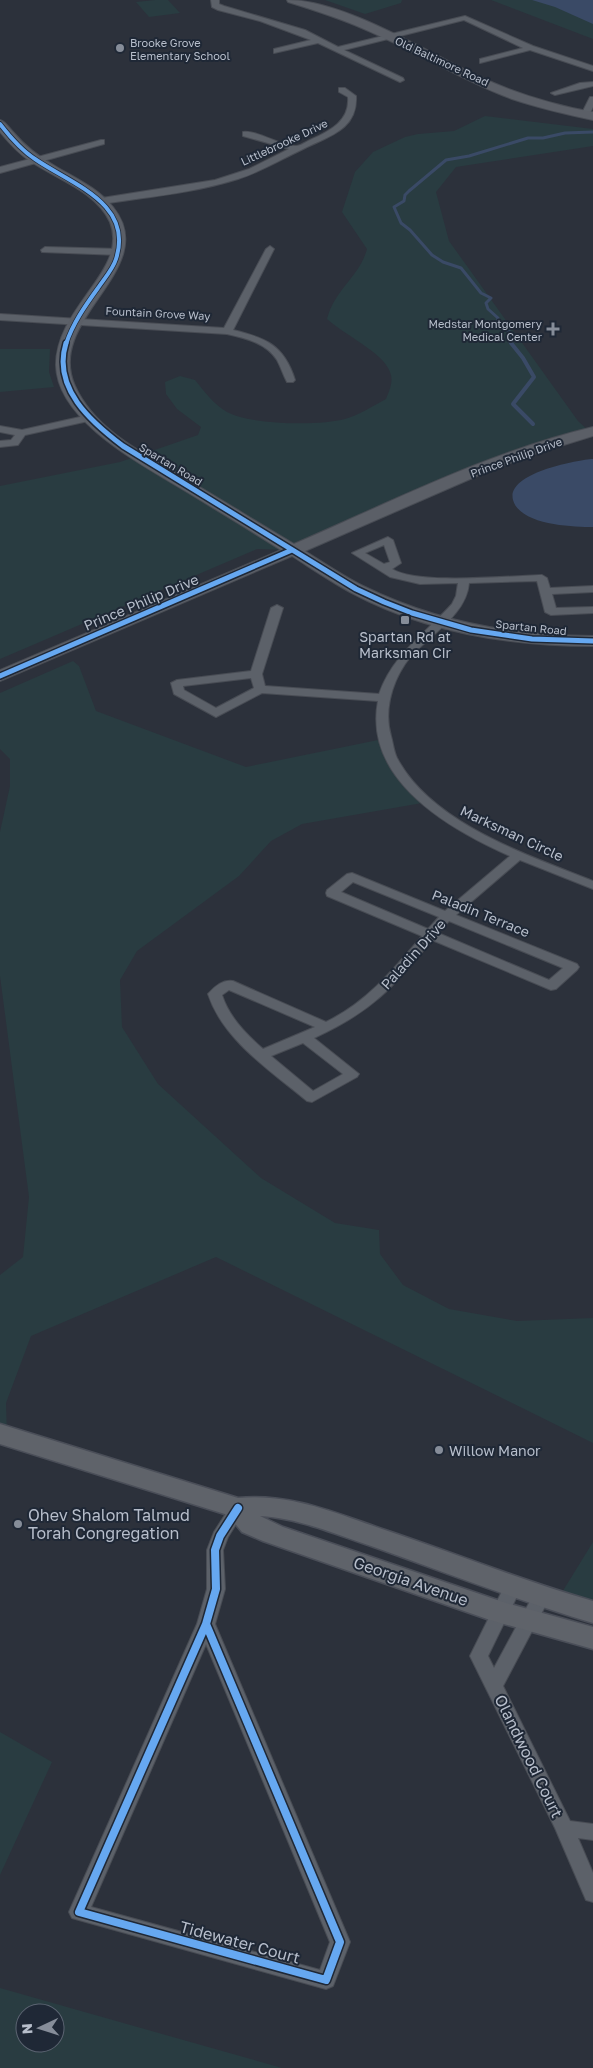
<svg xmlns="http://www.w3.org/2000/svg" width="593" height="2068" font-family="'Golos Text',sans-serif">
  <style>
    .green { fill: #293c41; fill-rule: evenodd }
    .water { fill: #3a4a66 }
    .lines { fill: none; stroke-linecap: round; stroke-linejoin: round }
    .stream-far1 { stroke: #3a4a66; stroke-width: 3 }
    .stream { stroke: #3a4a66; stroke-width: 4 }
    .street-casing { stroke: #484c54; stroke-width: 2 }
    .secondary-casing { stroke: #484c54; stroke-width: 2 }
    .primary-casing { stroke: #4a4e58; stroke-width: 3 }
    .street { fill: #5c6169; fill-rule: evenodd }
    .secondary { fill: #5b5f67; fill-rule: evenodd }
    .primary { fill: #5f636a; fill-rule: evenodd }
    .cycleway-far2-casing { stroke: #1f2836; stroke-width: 5.5 }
    .cycleway-far1-casing { stroke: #1f2836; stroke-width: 8 }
    .cycleway-casing { stroke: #1f2836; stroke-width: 11 }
    .cycleway-far2 { stroke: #66a8f1; stroke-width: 4 }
    .cycleway-far1 { stroke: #66a8f1; stroke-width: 5 }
    .cycleway { stroke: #66a8f1; stroke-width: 8 }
    .poi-dot { fill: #868d99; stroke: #1f2836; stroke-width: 2 }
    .labels { text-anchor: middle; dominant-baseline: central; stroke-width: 4; stroke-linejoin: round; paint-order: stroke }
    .far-poi-label { font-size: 11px; fill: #b7becb; stroke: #1f2836; text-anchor: start }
    .far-street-label { font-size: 11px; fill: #b7becb; stroke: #1f2836 }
    .street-label { font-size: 14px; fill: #b7becb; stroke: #1f2836 }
    .poi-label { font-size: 14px; fill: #b7becb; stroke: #1f2836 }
    .near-poi-label { font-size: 16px; fill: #b7becb; stroke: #1f2836; text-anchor: start }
    .near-street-label { font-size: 16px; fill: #b7becb; stroke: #1f2836 }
  </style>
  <rect width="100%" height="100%" fill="#2c313b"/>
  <!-- green -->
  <path class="green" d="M155,0h13l12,13 -31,4 -13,-15z
    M325,0h77l-1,3 -36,11z
    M491,0h102v39z
    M485,116l108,13v17l-137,21 -20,25 13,49 129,180 12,11 -66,21 -232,97 -35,-1 -257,110v-173l120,-24 78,-27 3,-8 -24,-18 -11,-15 -1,-12 15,-6 15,4c10,12 18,24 32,32 23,13 93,14 118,7 14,-4 28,-13 41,-20 3,-8 8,-17 4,-27 -6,-19 -47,-38 -63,-53 8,-30 33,-43 40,-70l-25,-37 13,-40 18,-20 32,-15 13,-3 36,-3z
    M0,349h50l-1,23 5,15 -54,5z
    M73,661l6,5 17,45 150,56 137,-28 8,20 37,43 -126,22 -31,17 -32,35 -102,75 -17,29 2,47 36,57 103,94 74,45 44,7 1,24 23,31 46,24 68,12 76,-3v125l-377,-186 -185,79 -25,67 1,33 -7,-3v-158l23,-18 6,-60 -29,-221v-144l10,-46v-27l-10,-10v-56z
    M593,1542v70l-32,-18z
    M0,1732l52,30 -52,113z
    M0,1988l282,80h-282zM25,2013h30v30h-30z"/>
  <!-- water -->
  <path class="water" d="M532,0h61v24l-38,-17z
    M593,459v68c-21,0 -73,-2 -80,-27 -7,-27 64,-40 80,-41z"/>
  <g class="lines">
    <!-- stream-far1 -->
    <path class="stream-far1" d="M512,344l-3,-3 1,-9 -13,-7 1,-7 -10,-9 -2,-6 5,-5 -10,-5 -20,-25 -18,-6 -11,-7 -22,-25 -9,-7 -7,-16 10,-6 1,-6 4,-4 37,-31 23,-4 59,-18h15l22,-5 28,-1"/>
    <!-- stream -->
    <path class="stream" d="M511,343l12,15 11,19 -21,27 20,20"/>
    <defs>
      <path id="street" d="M211,0h8v4l5,2 81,24 33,17 127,-31 68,30 60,20v5l-63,-21 -50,13v-4l43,-11 -59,-28 -120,30 59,28 1,2 -4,2 -82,-39 -44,10v-4l37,-9 -51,-19 -42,-11 -6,-3z
        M593,82v4l-38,9 -4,-2 29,-10z
        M339,88h6l11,8c2,35 -30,41 -55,54 -21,10 -41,22 -63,29 -44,14 -91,18 -136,25l-4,-3 4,-3 113,-18 34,-11 40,-20 -46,-13v-4c15,-2 39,15 53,14 4,0 10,-4 14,-6 20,-9 40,-19 38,-43l-9,-5z
        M590,97h3v10l-5,10h-6l-1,-2z
        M101,140h3v4l-104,29v-6z
        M270,246l4,3 -41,81c33,8 51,15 62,50l-2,2h-6c-4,-7 -6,-15 -10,-22 -11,-17 -32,-22 -50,-26l-227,-14v-6l224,14 42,-79z
        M45,247l74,2 4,3 -4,3 -77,-3 -1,-2z
        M89,415l5,3 -1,2 -68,15 -7,10 -18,2v-6l11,-1 4,-5 -15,-3v-6l22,4z
        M388,537l5,3 8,23 -9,6c26,16 116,7 150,6l5,3 3,10 43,-2v6l-41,2 4,14 37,-1v6l-42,2 -6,-3 -8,-31 -68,2c-3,35 -45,54 -64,81 -14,21 -21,48 -14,72 2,7 3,16 6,22 35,66 131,97 196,123v8l-73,-29 -64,55 121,49 2,3 -2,3 -21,19 -5,1 -119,-50c-39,48 -61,72 -118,98l45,36 -2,3 -45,25 -5,-1c-36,-30 -84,-61 -99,-107 6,-7 15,-15 25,-13l93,41c41,-20 67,-52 96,-86l-95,-40 -1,-3 1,-3 20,-16 5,-1 93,38 65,-55c-61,-27 -147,-76 -132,-155l-116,-8 -46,24 -42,-23 -3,-11 6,-3 74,-9 20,-63 6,-3 6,3 -21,66 3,12 114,8c14,-40 46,-60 73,-90l4,-8 2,-13 -38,1 -30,-7 -38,-24zM384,545l6,17 -6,2 -19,-11zM251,678l3,10 -38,20 -32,-18 -1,-4zM353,882l86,35 -11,12 -87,-37zM449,921l114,47 -14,12 -111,-47zM229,990l86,37 -52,22c-17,-15 -34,-32 -41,-54zM303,1043l40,31 -30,17 -42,-35z
        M238,1502l6,2 2,4 -18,29 -5,13 2,39 -10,35 135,318 -17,44 -7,3 -247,-69 -7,-2 -3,-6 128,-288 10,-35v-39l7,-18 18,-28zM206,1644l124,298 -10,28 -229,-63z
        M513,1579l6,2 3,5 -34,70 6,12 41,-76 6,-2 6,2 3,5 -47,89 67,135 23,3v16l-15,-2 15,35v29l-7,-2 -31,-72 -85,-172 37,-75z"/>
      <path id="secondary" d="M287,0c57,0 140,52 193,77 37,17 74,28 113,35v8c-28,-6 -54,-12 -81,-21 -51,-19 -98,-49 -148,-70 -25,-11 -50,-19 -76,-27z
        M0,120c6,2 9,8 14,13 11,13 25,24 41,33 20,12 43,22 58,41 50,62 -69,111 -38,179 21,47 76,71 118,97 34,20 67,41 101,61 97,-42 195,-92 299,-117v9l-65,20 -44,17 -179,78c19,12 38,25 58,35 73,36 150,50 230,50v10c-83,0 -169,-14 -243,-54 -20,-11 -39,-24 -58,-36l-292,125v-11l281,-120c-31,-20 -63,-39 -94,-58 -42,-26 -130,-70 -131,-127 0,-27 16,-50 31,-71 15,-21 34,-45 23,-72 -14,-31 -54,-43 -80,-61 -12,-8 -21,-18 -30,-29z"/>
      <path id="primary" d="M0,1424l238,74c53,-5 97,15 147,32 69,23 138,51 208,71v22c-74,-22 -146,-50 -219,-76 -37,-12 -74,-29 -114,-31l23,11 220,75 90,25v22l-103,-29 -227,-79 -21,-9 -14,-17 -228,-71z"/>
    </defs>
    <!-- street casing -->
    <use href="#street" class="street-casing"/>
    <!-- secondary casing -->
    <use href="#secondary" class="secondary-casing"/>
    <!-- primary casing -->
    <use href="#primary" class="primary-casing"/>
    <!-- street -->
    <use href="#street" class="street"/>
    <!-- secondary -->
    <use href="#secondary" class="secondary"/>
    <!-- primary -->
    <use href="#primary" class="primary"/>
    <defs>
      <path id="cycleway-far2" d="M0,124c10,13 21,26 35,35 36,25 99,44 81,100 -3,10 -12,20 -18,29 -13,18 -25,35 -32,56"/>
      <path id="cycleway-far1" d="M66,343c-14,45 25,79 57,103l233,143 28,13 28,11 59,17 61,9 61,2
        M0,676l292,-126"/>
      <path id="cycleway" d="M206,1624l134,318 -14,38 -247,-68z
        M206,1624l10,-35 -1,-39 5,-14 18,-28"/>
    </defs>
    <!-- cycleway-far2 casing -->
    <use href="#cycleway-far2" class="cycleway-far2-casing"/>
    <!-- cycleway-far1 casing -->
    <use href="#cycleway-far1" class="cycleway-far1-casing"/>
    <!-- cycleway casing -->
    <use href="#cycleway" class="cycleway-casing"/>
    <!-- cycleway-far2 -->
    <use href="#cycleway-far2" class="cycleway-far2"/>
    <!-- cycleway-far1 -->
    <use href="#cycleway-far1" class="cycleway-far1"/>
    <!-- cycleway -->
    <use href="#cycleway" class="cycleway"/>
  </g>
  <!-- markers -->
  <g class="poi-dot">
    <circle cx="120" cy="48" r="5"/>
    <path d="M550.5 321.5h5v5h5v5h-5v5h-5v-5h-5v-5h5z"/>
    <rect x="400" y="615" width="10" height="10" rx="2.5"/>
    <circle cx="439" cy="1450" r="5"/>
    <circle cx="18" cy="1524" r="5"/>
  </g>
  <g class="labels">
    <!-- far-poi labels -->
    <g class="far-poi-label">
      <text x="130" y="42">Brooke Grove<tspan x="130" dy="13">Elementary School</tspan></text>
      <text x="542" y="323" text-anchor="end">Medstar Montgomery<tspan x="542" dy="13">Medical Center</tspan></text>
    </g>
    <!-- far-street labels -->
    <g class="far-street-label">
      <text transform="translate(442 61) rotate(25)">Old Baltimore Road</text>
      <text transform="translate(284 142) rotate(-25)">Littlebrooke Drive</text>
      <text transform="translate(158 313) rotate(3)">Fountain Grove Way</text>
      <text transform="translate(516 457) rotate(-20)">Prince Philip Drive</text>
      <text transform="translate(171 464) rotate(31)">Spartan Road</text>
      <text transform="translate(531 627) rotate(6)">Spartan Road</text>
    </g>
    <!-- street labels -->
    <g class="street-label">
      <text transform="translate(141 602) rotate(-23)">Prince Philip Drive</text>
      <text transform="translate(512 833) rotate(25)">Marksman Circle</text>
      <text transform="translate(481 913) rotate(22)">Paladin Terrace</text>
      <text transform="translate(413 954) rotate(-48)">Paladin Drive</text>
    </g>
    <!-- poi labels -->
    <g class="poi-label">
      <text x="405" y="636">Spartan Rd at<tspan x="405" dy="16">Marksman Cir</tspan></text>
      <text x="449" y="1450" text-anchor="start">Willow Manor</text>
    </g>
    <!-- near-poi labels -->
    <g class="near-poi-label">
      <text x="28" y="1515">Ohev Shalom Talmud<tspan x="28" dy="18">Torah Congregation</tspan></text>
    </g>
    <!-- near-street labels -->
    <g class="near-street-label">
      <text transform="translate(411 1581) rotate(19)">Georgia Avenue</text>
      <text transform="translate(529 1756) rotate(64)">Olandwood Court</text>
      <text transform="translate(240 1942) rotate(15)">Tidewater Court</text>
    </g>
  </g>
  <!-- north arrow -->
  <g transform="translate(40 2028) rotate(266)"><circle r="24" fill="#1f2836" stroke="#5c6472"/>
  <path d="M0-4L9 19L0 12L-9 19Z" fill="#868d99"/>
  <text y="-8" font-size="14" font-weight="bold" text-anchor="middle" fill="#b7becb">N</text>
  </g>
</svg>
